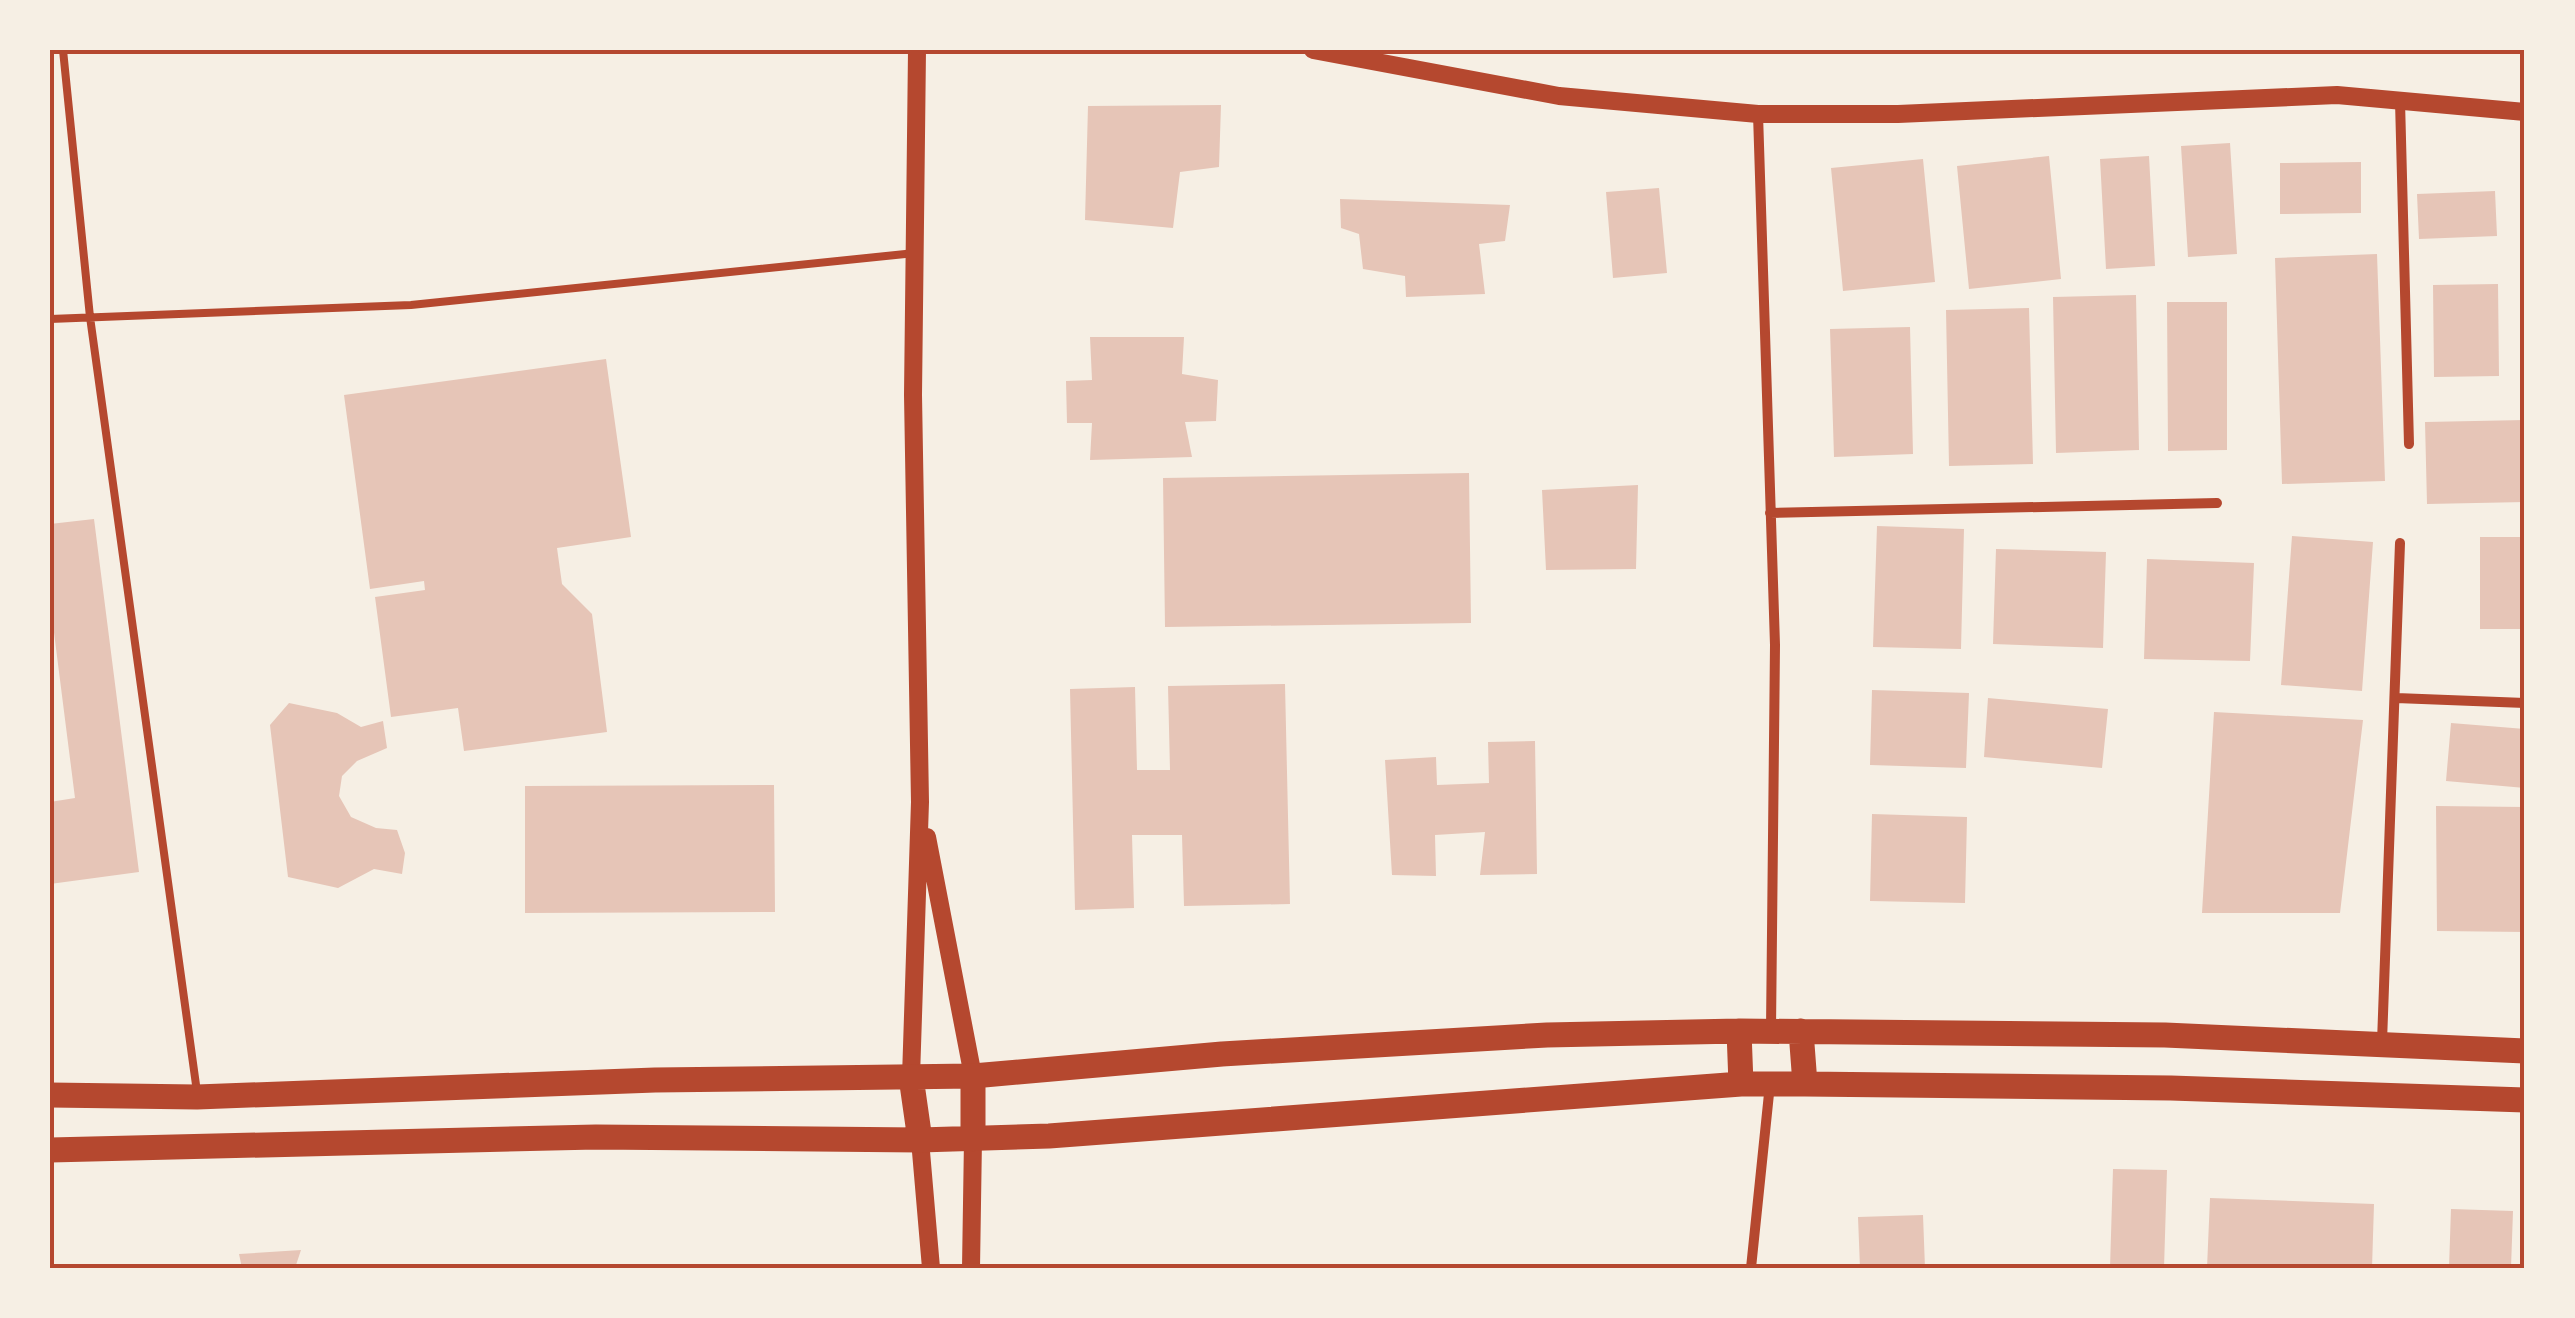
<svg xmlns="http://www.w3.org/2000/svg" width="2575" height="1318" font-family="'Archivo Narrow',sans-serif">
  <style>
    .building { fill: #e6c5b7 }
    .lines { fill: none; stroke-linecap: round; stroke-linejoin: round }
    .service { stroke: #b5482f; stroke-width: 8 }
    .minor { stroke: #b5482f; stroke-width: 10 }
    .tertiary { stroke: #b5482f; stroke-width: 18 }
    .primary { stroke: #b5482f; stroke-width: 25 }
    .neatline { fill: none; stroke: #b5482f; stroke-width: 4 }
  </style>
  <rect width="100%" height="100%" fill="#f6efe4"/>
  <!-- building -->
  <path class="building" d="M1221,105l-2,62 -39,5 -7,56 -88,-8 3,-114z
    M2230,143l7,111 -49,3 -7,-111z
    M2049,156l12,123 -92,10 -12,-123z
    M2149,156l6,110 -49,3 -6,-110z
    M1923,159l12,123 -92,9 -12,-123z
    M2361,162v51l-81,1v-51z
    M1659,188l8,85 -54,5 -7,-86z
    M2495,191l2,45 -78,3 -2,-45z
    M1340,199l170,6 -5,36 -26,3 6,50 -79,3 -1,-21 -42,-7 -4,-35 -18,-6z
    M2377,254l8,227 -103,3 -7,-226z
    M2498,284l1,92 -65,1 -1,-92z
    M2136,295l3,155 -83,3 -3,-156z
    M2167,302h60v148l-59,1z
    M2029,308l4,156 -84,2 -3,-156z
    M1910,327l3,127 -79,3 -4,-128z
    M1090,337h94l-2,37 36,6 -2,41 -31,1 7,35 -102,3 2,-37h-25l-1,-42 26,-1z
    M606,359l25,178 -74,11 5,36 30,30 15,118 -143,19 -6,-43 -67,9 -16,-120 50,-7 -1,-9 -54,8 -26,-194z
    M2525,420v82l-98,2 -2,-82z
    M1469,473l2,150 -306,4 -2,-149z
    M1638,485l-2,84 -90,1 -4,-80z
    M94,519l45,353 -89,12v-82l25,-4 -25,-197v-77z
    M1877,526l87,3 -3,120 -88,-2z
    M2292,536l81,6 -11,149 -81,-6z
    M2480,537h45v92h-45z
    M1996,549l110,3 -3,96 -110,-4z
    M2147,559l107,4 -4,98 -106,-2z
    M1285,684l5,220 -106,2 -2,-71h-50l2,73 -59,2 -5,-221 65,-2 2,83h33l-2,-84z
    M1872,690l97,3 -3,75 -96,-3z
    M1988,698l120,11 -6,59 -118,-11z
    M289,703l48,10 24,14 22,-6 4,27 -30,13 -15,15 -3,20 12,21 25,11 21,2 8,23 -3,21 -28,-5 -36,19 -50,-11 -18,-152z
    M2214,712l149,8 -23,193h-138z
    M2451,723l74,6v59l-79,-7z
    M1535,741l2,133 -57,1 5,-43 -50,3 1,41 -44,-1 -7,-115 51,-3 1,28 52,-2 -1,-41z
    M774,785l1,127 -250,1v-127z
    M2436,806l89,1v125l-88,-1z
    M1872,814l95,3 -2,86 -95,-2z
    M2113,1169l54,1 -3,98h-54z
    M2210,1198l164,6 -2,64h-165z
    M2451,1209l62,2 -2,57h-62z
    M1923,1215l2,53h-65l-2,-51z
    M301,1250l-6,18h-53l-3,-14z"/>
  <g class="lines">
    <!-- service -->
    <path class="service" d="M63,50l27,267 107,775
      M50,319l361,-14 504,-52"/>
    <!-- minor -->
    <path class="minor" d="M2400,101l9,343
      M1758,114l17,531 -4,385
      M1770,513l447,-10
      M2396,698l129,5
      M2382,1042l18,-499
      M1751,1268l19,-184"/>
    <!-- tertiary -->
    <path class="tertiary" d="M1313,50l246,46 199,18h140l439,-19 188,17
      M927,837l46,239
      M911,1077l9,-275 -7,-407 4,-345
      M920,1140l11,128
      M971,1268l2,-129"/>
    <!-- primary -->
    <path class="primary" d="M1801,1031l4,53h-64l-2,-53 426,4 360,16
      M973,1076v63
      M911,1077l9,63
      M1805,1084l366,4 354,12
      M50,1095l147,2 458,-17 318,-4 249,-22 325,-19 192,-4
      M50,1150l546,-13 324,3 129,-4 692,-52"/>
  </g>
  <!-- border -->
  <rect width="2575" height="1318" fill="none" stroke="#f6efe4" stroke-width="105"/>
  <rect x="52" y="52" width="2470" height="1214" class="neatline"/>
</svg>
